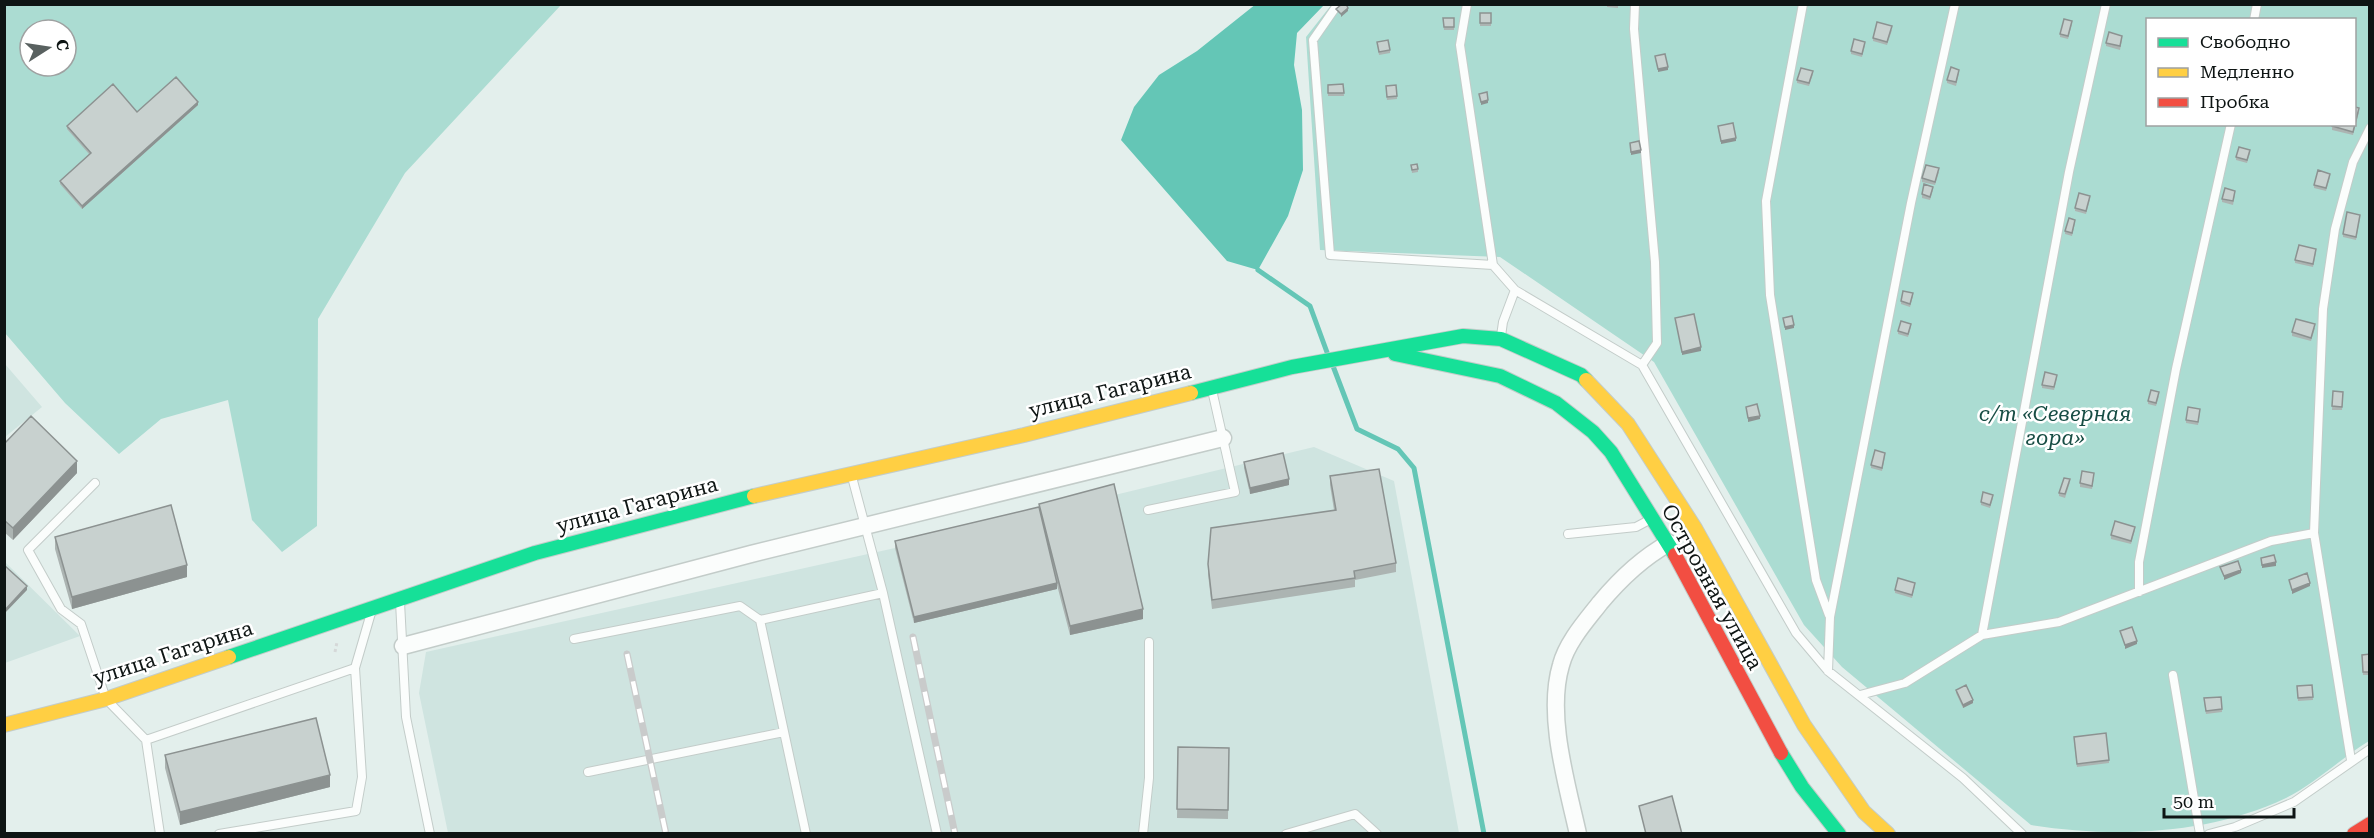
<svg xmlns="http://www.w3.org/2000/svg" width="2374" height="838" font-family="'Roboto Serif',serif">
  <style>
    .built { fill: #cfe4e0 }
    .green { fill: #abdcd2; fill-rule: evenodd }
    .water { fill: #64c6b6 }
    .lines { fill: none; stroke-linecap: round; stroke-linejoin: round }
    .stream { stroke: #64c6b6; stroke-width: 5 }
    .lane-casing { stroke: #c3ccc9; stroke-width: 10 }
    .street-casing { stroke: #c3ccc9; stroke-width: 19 }
    .fast-casing { stroke: #c3ccc9; stroke-width: 16 }
    .slow-casing { stroke: #c3ccc9; stroke-width: 16 }
    .jam-casing { stroke: #c3ccc9; stroke-width: 16 }
    .path { stroke: #d5d8d8; stroke-width: 3; stroke-dasharray: 3 3; stroke-linecap: butt }
    .lane { stroke: #fbfdfc; stroke-width: 8 }
    .street { stroke: #fbfdfc; stroke-width: 16 }
    .fast { stroke: #16e098; stroke-width: 14 }
    .slow { stroke: #ffcf43; stroke-width: 14 }
    .jam { stroke: #f24e42; stroke-width: 14 }
    .rail-casing { stroke: #c9cbcb; stroke-width: 7 }
    .rail { stroke: #fff; stroke-width: 4.5; stroke-dasharray: 14; stroke-linecap: butt }
    .wall { fill: #acb4b2 }
    .shaded-wall { fill: #8c9291 }
    .building { fill: #c8d1cf; stroke: #8c9291; stroke-width: 1.5 }
    .labels { text-anchor: middle; dominant-baseline: central; stroke-width: 5; stroke-linejoin: round; paint-order: stroke }
    .street-label { font-size: 21px; fill: #0e1514; stroke: #fff }
    .park-label { font-size: 21px; font-style: italic; fill: #174d44; stroke: #fff }
  </style>
  <rect width="100%" height="100%" fill="#e3efec"/>
  <!-- built -->
  <path class="built" d="M5,364l37,43 -37,30h-1z
    M1314,447l80,34 65,352h-1011l-29,-140 7,-41 469,-104z
    M5,562l75,74 -75,27z"/>
  <!-- green -->
  <path class="green" d="M1332,4l1037,1v736c-28,17 -53,42 -83,57 -78,37 -171,40 -255,27l-189,-158 -38,-42 -150,-263 -154,-105 -180,-7 -14,-213zM2148,20h206v104h-206z
    M4,5h557l-156,168 -87,146 -1,207 -35,26 -30,-32 -24,-120 -67,19 -42,35 -54,-51 -60,-70zM30,30h36v36h-36z"/>
  <!-- water -->
  <path class="water" d="M1256,4l68,1 -27,28 -3,32 8,45 1,60 -15,46 -30,54 -31,-9 -106,-121 13,-33 25,-32 38,-24z"/>
  <g class="lines">
    <!-- stream -->
    <path class="stream" d="M1258,270l52,36 18,49
      M1333,366l24,63 41,20 16,19 70,366"/>
    <defs>
      <path id="lane" d="M1338,4l-25,36 17,215 163,10
        M1467,4l-7,41 33,220 22,25 127,75 154,268 32,38 135,107 59,56
        M1635,4l-1,25 21,233 2,81 -15,22
        M1803,4l-37,197 4,94 46,285 13,35
        M2254,20l3,-16
        M1501,336l2,-14 12,-32
        M852,477l31,116
        M95,483l-67,67 33,59 20,15 25,75 40,41 209,-72 16,-55
        M1148,510l87,-18 -23,-102
        M1568,534l68,-7 15,-8
        M2139,592v-30l37,-193 55,-245
        M400,602l6,115 24,117
        M760,620l123,-27 54,241
        M1982,635l87,-463 37,-168
        M574,639l166,-33 20,14 46,214
        M1828,671l2,-54 81,-414 44,-199
        M2173,675l27,159
        M1860,695l45,-12 77,-48 77,-13 212,-81 43,-8
        M146,740l14,94
        M2351,760l-37,-227 9,-224 12,-80 18,-67 17,-34
        M588,772l196,-40
        M219,834l137,-23 6,-34 -7,-109
        M1143,834l6,-56v-136
        M1286,834l69,-20 22,20
        M2209,834l26,-7 59,-25 76,-53"/>
      <path id="street" d="M403,646l348,-92 472,-116
        M1578,834c-11,-50 -32,-119 -17,-169 6,-23 25,-44 39,-62 20,-24 42,-45 69,-60"/>
      <path id="fast" d="M1395,354l105,22 56,27 37,29 18,20 64,103
        M1191,393l101,-26 171,-31 38,3 80,36 5,5
        M229,657l306,-104 219,-57
        M1781,753l21,34 37,47"/>
      <path id="slow" d="M1586,380l42,44 67,104 109,197 60,87 24,22
        M754,496l270,-61 167,-42
        M4,725l102,-26 123,-42"/>
      <path id="jam" d="M1675,555l106,198
        M2354,834l16,-10"/>
    </defs>
    <!-- lane casing -->
    <use href="#lane" class="lane-casing"/>
    <!-- street casing -->
    <use href="#street" class="street-casing"/>
    <!-- fast casing -->
    <use href="#fast" class="fast-casing"/>
    <!-- slow casing -->
    <use href="#slow" class="slow-casing"/>
    <!-- jam casing -->
    <use href="#jam" class="jam-casing"/>
    <!-- path -->
    <path class="path" d="M335,652l2,-10"/>
    <!-- lane -->
    <use href="#lane" class="lane"/>
    <!-- street -->
    <use href="#street" class="street"/>
    <!-- fast -->
    <use href="#fast" class="fast"/>
    <!-- slow -->
    <use href="#slow" class="slow"/>
    <!-- jam -->
    <use href="#jam" class="jam"/>
    <defs>
      <path id="rail" d="M913,637l42,197
        M627,654l39,180"/>
    </defs>
    <!-- rail casing -->
    <use href="#rail" class="rail-casing"/>
    <!-- rail -->
    <use href="#rail" class="rail"/>
  </g>
  <!-- wall -->
  <path class="wall" d="M1607,4h11v4l-11,-1z
    M1480,13h11v13h-11z
    M1443,18h11v12h-10z
    M2072,24l-4,15 -8,-2v-3z
    M1892,30l-5,15 -14,-4v-3z
    M2122,39l-2,11 -14,-4v-3z
    M1377,42l13,8v3l-11,2z
    M1865,45l-3,12 -11,-3v-3z
    M1959,73l-3,13 -9,-3v-3z
    M1813,74l-4,12 -12,-3v-3z
    M1343,84l1,12h-16v-11z
    M1386,89l11,7v3l-10,1z
    M198,105l-116,104 -22,-25v-3l29,-27 -22,-25v-3l70,-14z
    M2359,112l-6,23 -21,-5v-4z
    M2250,153l-3,10 -11,-3v-3z
    M1411,165l7,4v3l-6,1z
    M1939,172l-4,13 -13,-3v-4z
    M2330,177l-4,14 -12,-3v-3z
    M1933,190l-3,10 -8,-2v-4z
    M2235,194l-2,11 -11,-3v-3z
    M2090,199l-4,15 -11,-3v-3z
    M2360,218l-4,22 -13,-3v-3z
    M2075,223l-3,13 -7,-2v-3z
    M2316,252l-3,15 -18,-4v-3z
    M1913,296l-3,11 -9,-3v-3z
    M1911,327l-3,10 -10,-3v-3z
    M2315,328l-4,13 -19,-5v-4z
    M2057,378l-3,12 -12,-2v-3z
    M2333,391l10,1 -1,18h-10z
    M2159,396l-3,10 -8,-2v-3z
    M2200,413l-2,12 -12,-2v-3z
    M4,444l73,29 -64,67 -9,-8z
    M1885,456l-3,15 -11,-3v-3z
    M1244,462l45,23 -39,9 -6,-26z
    M1330,476l66,87v9l-41,8v7l-143,22 -4,-35v-10l126,-54 -4,-25z
    M2094,476l-2,13 -12,-2v-4z
    M2070,482l-5,16 -6,-2v-3z
    M1993,498l-3,10 -9,-3v-3z
    M1039,504l104,115 -73,16 -13,-50v4l-143,34 -19,-75v-7l144,-34z
    M2135,530l-4,14 -20,-5v-4z
    M55,537l132,40 -115,32 -17,-60z
    M1915,586l-3,12 -17,-5v-3z
    M2370,654v21h-7l-1,-20z
    M2312,685l1,15 -15,1 -1,-15z
    M1956,690l17,13 -10,5 -7,-15z
    M2221,697l1,15 -16,2 -2,-12z
    M2074,740l35,20v3l-32,4z
    M1178,747l51,1 -1,71 -51,-1z
    M165,755l165,32 -150,38 -15,-57z"/>
  <!-- shaded-wall -->
  <path class="shaded-wall" d="M1348,8v3l-7,6v-3z
    M1668,67v3l-10,2v-3z
    M1488,100v3l-7,2v-3z
    M198,102v3l-116,104v-3z
    M1736,138v3l-15,3v-3z
    M1641,150v3l-10,2v-3z
    M1794,325v3l-9,2v-3z
    M1701,347v4l-19,4v-3z
    M1760,416v3l-12,3v-4z
    M77,461v12l-64,67v-12z
    M1289,479v6l-39,9v-6z
    M2276,562v4l-14,2v-3z
    M187,565v12l-115,32v-12z
    M2241,570v3l-17,7v-4z
    M1057,583v6l-143,34v-6z
    M2310,583v3l-18,8v-4z
    M27,586v4l-23,24v-3z
    M1143,609v10l-73,16v-9z
    M2137,641v3l-12,5v-4z
    M1973,700v3l-10,5v-3z
    M330,775v12l-150,38v-13z"/>
  <!-- building -->
  <path class="building" d="M1342,4h4l2,4 -7,6 -5,-5z
    M1480,13h11v10h-11z
    M1443,18h11v9h-10z
    M2064,19l8,2 -4,15 -8,-2z
    M1877,22l15,4 -5,16 -14,-4z
    M2109,32l13,4 -2,10 -14,-3z
    M1854,39l11,3 -3,12 -11,-3z
    M1388,40l2,10 -11,2 -2,-10z
    M1665,54l3,13 -10,2 -3,-13z
    M1951,67l8,3 -3,12 -9,-2z
    M1801,68l12,3 -4,12 -12,-3z
    M176,77l22,25 -116,104 -22,-25 31,-28 -24,-27 46,-42 24,28z
    M1343,84l1,9h-16v-8z
    M1396,85l1,11 -10,1 -1,-11z
    M1487,92l1,8 -7,2 -2,-8z
    M2355,107l4,1 -6,24 -21,-6 1,-2h22z
    M1733,123l3,15 -15,3 -3,-15z
    M1639,141l2,9 -10,2 -1,-9z
    M2239,147l11,3 -3,10 -11,-3z
    M1417,164l1,5 -6,1 -1,-5z
    M1926,165l13,3 -4,14 -13,-4z
    M2318,170l12,4 -4,14 -12,-3z
    M1924,184l9,3 -3,10 -8,-3z
    M2225,188l10,3 -2,10 -11,-2z
    M2079,193l11,3 -4,15 -11,-3z
    M2347,212l13,3 -4,22 -13,-3z
    M2069,218l6,2 -3,13 -7,-2z
    M2299,245l17,4 -3,15 -18,-4z
    M1903,291l10,2 -3,11 -9,-3z
    M1694,314l7,33 -19,5 -7,-34z
    M1792,316l2,9 -9,2 -2,-9z
    M2296,319l19,5 -4,14 -19,-6z
    M1901,321l10,3 -3,10 -10,-3z
    M2045,372l12,3 -3,12 -12,-2z
    M2151,390l8,2 -3,11 -8,-2z
    M2333,391l10,1 -1,15 -10,-1z
    M1757,404l3,12 -12,2 -2,-11z
    M2188,407l12,2 -2,13 -12,-2z
    M31,416l46,45 -64,67 -9,-8v-76z
    M1875,450l10,3 -3,15 -11,-3z
    M1283,453l6,26 -39,9 -6,-26z
    M1379,469l17,94 -42,8 1,7 -143,22 -4,-36 3,-36 125,-18 -6,-34z
    M2082,471l12,2 -2,13 -12,-3z
    M2064,478l6,1 -5,15 -6,-1z
    M1114,484l29,125 -73,17 -31,-122z
    M1983,492l10,3 -3,10 -9,-3z
    M171,505l16,60 -115,32 -17,-60z
    M1039,507l18,76 -143,34 -19,-76z
    M2115,521l20,6 -4,14 -20,-6z
    M2274,555l2,7 -14,3 -1,-7z
    M2238,561l3,9 -17,6 -4,-9z
    M4,565l23,21 -23,25z
    M2307,573l3,10 -18,7 -3,-10z
    M1898,578l17,5 -3,12 -17,-5z
    M2132,627l5,14 -12,4 -5,-14z
    M2370,654v18h-7l-1,-17z
    M1966,685l7,15 -10,5 -7,-15z
    M2312,685l1,12 -15,1 -1,-12z
    M2221,697l1,12 -16,2 -2,-13z
    M316,718l14,57 -150,37 -15,-57z
    M2106,733l3,27 -32,4 -3,-27z
    M1178,747l51,1 -1,62 -51,-1z
    M1672,796l10,38h-36l-7,-28z"/>
  <g class="labels">
    <!-- street labels -->
    <g class="street-label">
      <text transform="translate(1110 391) rotate(-14)">улица Гагарина</text>
      <text transform="translate(637 505) rotate(-15)">улица Гагарина</text>
      <text transform="translate(1712 587) rotate(61)">Островная улица</text>
      <text transform="translate(173 653) rotate(-18)">улица Гагарина</text>
    </g>
    <!-- park labels -->
    <g class="park-label">
      <text x="2055" y="414">с/т «Северная<tspan x="2055" dy="24">гора»</tspan></text>
    </g>
  </g>
  <!-- border -->
  <rect width="2374" height="838" fill="none" stroke="#0e1514" stroke-width="12"/>
  <!-- legend -->
  <rect x="2146" y="18" width="210" height="108" fill="#ffffff" stroke="#9fa1a1" stroke-width="1.5"/>
  <rect x="2158" y="38" width="30" height="9" fill="#16e098" stroke="#9fa1a1" stroke-width="1.5"/>
  <text x="2200" y="48" font-size="18" fill="#0e1514">Свободно</text>
  <rect x="2158" y="68" width="30" height="9" fill="#ffcf43" stroke="#9fa1a1" stroke-width="1.5"/>
  <text x="2200" y="78" font-size="18" fill="#0e1514">Медленно</text>
  <rect x="2158" y="98" width="30" height="9" fill="#f24e42" stroke="#9fa1a1" stroke-width="1.5"/>
  <text x="2200" y="108" font-size="18" fill="#0e1514">Пробка</text>
  <!-- north arrow -->
  <g transform="translate(48 48) rotate(78)"><circle r="28" fill="#ffffff" stroke="#9fa1a1" stroke-width="1.5"/>
  <path d="M0-4.5L10 22L0 15L-10 22Z" fill="#596160"/>
  <text y="-9" font-size="16" font-weight="bold" text-anchor="middle" fill="#0e1514">С</text>
  </g>
  <!-- scale -->
  <path d="M2164 808v9h130v-9" fill="none" stroke="#0e1514" stroke-width="3"/>
  <text x="2173" y="808" font-size="18" fill="#0e1514" stroke="#ffffff" stroke-width="4.5" paint-order="stroke">50 m</text>
</svg>
